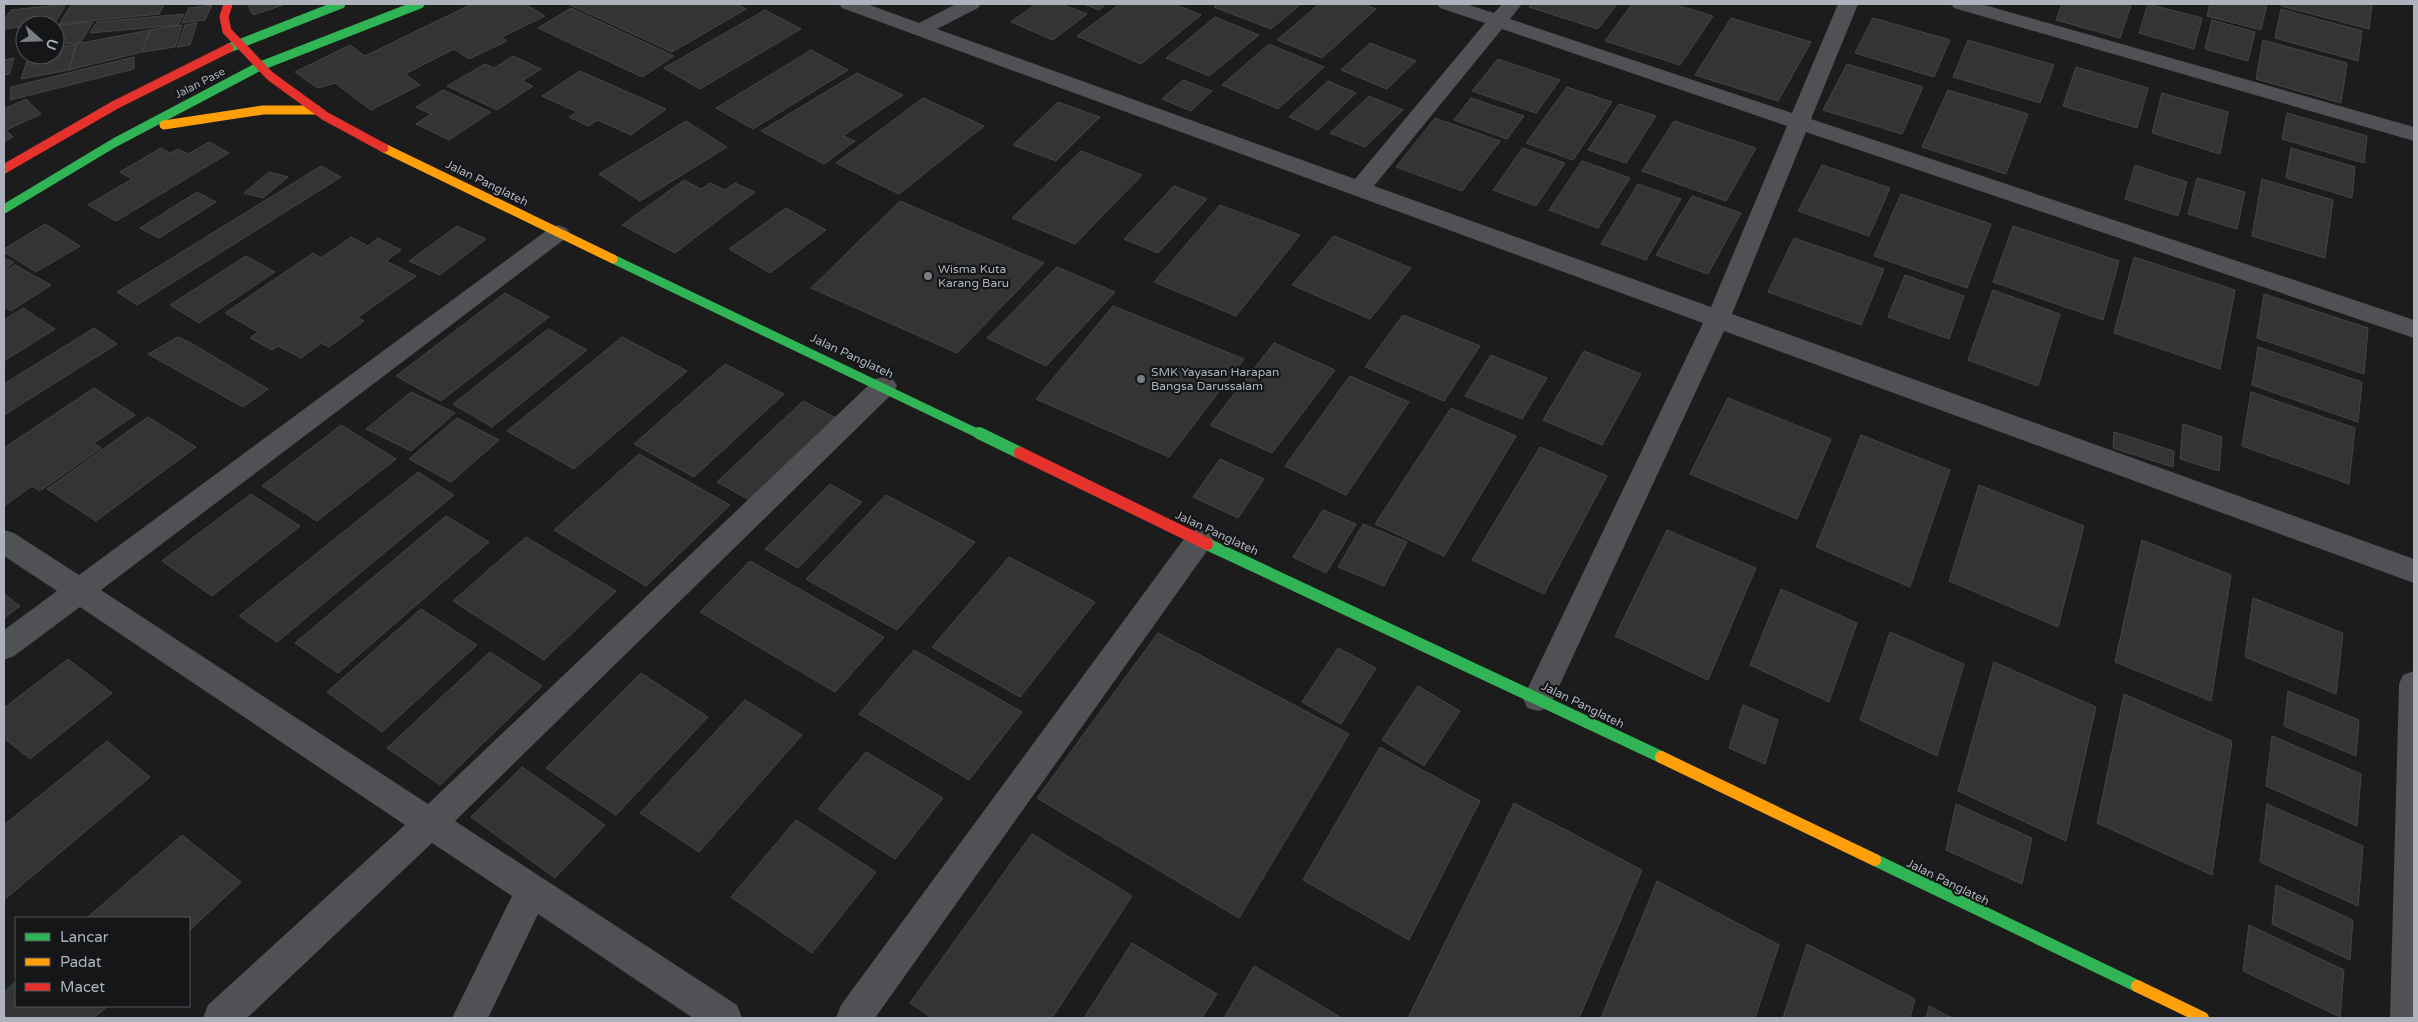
<svg xmlns="http://www.w3.org/2000/svg" width="2418" height="1022" font-family="'Varela Round',sans-serif">
  <style>
    .building { fill: #343434; stroke: #444548 }
    .lines { fill: none; stroke-linecap: round; stroke-linejoin: round }
    .street { fill: #4f5155; fill-rule: evenodd }
    .fast-far1 { stroke: #30b455; stroke-width: 9 }
    .fast { stroke: #30b455; stroke-width: 12 }
    .slow-far1 { stroke: #ff9f0a; stroke-width: 9 }
    .slow { stroke: #ff9f0a; stroke-width: 12 }
    .jam-far1 { stroke: #e5322d; stroke-width: 9 }
    .jam { stroke: #e5322d; stroke-width: 12 }
    .poi-dot { fill: #7a7e85; stroke: #151618; stroke-width: 2 }
    .labels { text-anchor: middle; dominant-baseline: central; stroke-width: 4.5; stroke-linejoin: round; paint-order: stroke }
    .far-street-label { font-size: 11px; fill: #adb2bd; stroke: #151618 }
    .street-label { font-size: 12px; fill: #adb2bd; stroke: #151618 }
    .poi-label { font-size: 12px; fill: #adb2bd; stroke: #151618; text-anchor: start }
  </style>
  <rect width="100%" height="100%" fill="#1c1c1c"/>
  <!-- building -->
  <path class="building" d="M66,4l-11,19 -51,6v-8l7,-11z
    M72,4h92l-5,10 -100,10z
    M247,4h39l-33,11z
    M472,4h53l20,12 -43,21 5,4 -38,18 -15,-10 -49,25 15,11 -49,25 -36,-27 -17,5 -23,-16 55,-27 15,11z
    M568,4h169l9,5 -74,43z
    M1036,4h25l26,10 -34,26 -42,-18z
    M1084,4h22l-7,6z
    M1120,4h54l27,11 -60,49 -64,-28z
    M1218,4h83l-30,25 -57,-22z
    M1319,4h45l12,5 -54,49 -45,-18z
    M1531,4h86l-19,25 -69,-22z
    M1632,4h41l40,12 -33,49 -75,-24z
    M2062,4h66l3,1 -11,33 -64,-18z
    M2148,4l54,14 -8,31 -55,-16z
    M2210,4h57l-6,26 -54,-14z
    M2282,4h90l-3,25 -88,-23z
    M212,5l-7,15 -23,3 7,-15z
    M571,8l103,48 -32,21 -104,-49z
    M2281,9l81,22 -4,30 -83,-23z
    M765,10l36,19 -101,60 -36,-21z
    M184,14l-6,11 -88,8 7,-11z
    M1215,17l44,18 -50,41 -43,-18z
    M1731,18l80,24 -33,59 -83,-26z
    M1873,18l77,22 -16,37 -79,-24z
    M2212,20l43,12 -7,29 -43,-12z
    M93,22l-12,20 -26,3v-13l4,-7z
    M197,23l-7,22 -13,2 8,-22z
    M182,25l-7,22 -33,5 8,-22z
    M150,30l-8,22 -73,18 7,-26z
    M1968,40l86,25 -14,38 -87,-26z
    M2263,40l84,23 -6,40 -85,-24z
    M1370,43l46,18 -29,28 -46,-19z
    M76,44l-7,26 -48,9 8,-24h26v-7z
    M1269,44l55,23 -46,42 -56,-24z
    M811,50l37,20 -95,59 -37,-21z
    M513,56l28,13 -19,12 11,5 -36,24 -50,-24 38,-22 9,4z
    M134,57v12l-124,31 1,-13z
    M14,58l-5,16 -5,1v-15z
    M1498,59l62,21 -24,33 -64,-22z
    M1847,64l76,23 -21,47 -79,-24z
    M2076,67l72,21 -11,40 -74,-22z
    M580,71l86,38 -35,26 -33,-15 -10,6 -19,-9 8,-5 -35,-16z
    M857,73l46,22 -60,41 12,5 -31,23 -63,-33z
    M1183,80l29,11 -21,20 -29,-12z
    M1328,81l28,12 -38,37 -29,-13z
    M1567,87l45,15 -39,58 -47,-17z
    M443,90l48,22 -42,28 -33,-16 15,-10 -15,-7z
    M1948,90l80,24 -22,60 -84,-27z
    M2162,93l66,19 -8,42 -68,-21z
    M1369,96l34,14 -38,37 -35,-14z
    M923,98l61,28 -85,68 -63,-31z
    M1471,98l53,18 -17,23 -53,-19z
    M26,99l15,15 -35,16 7,7 -9,5v-33z
    M1058,102l42,15 -44,44 -43,-16z
    M1619,104l37,12 -30,47 -38,-13z
    M2287,113l80,23 -3,27 -82,-24z
    M1435,118l65,23 -38,50 -66,-24z
    M686,121l41,26 -87,54 -41,-27z
    M1674,121l82,27 -30,53 -84,-30z
    M209,142l20,11 -113,68 -28,-16 44,-26 -12,-7 41,-24 9,5 8,-4 10,5z
    M1523,148l42,15 -29,43 -43,-16z
    M2291,148l64,19 -3,31 -66,-20z
    M1081,151l61,24 -67,69 -63,-26z
    M1582,161l48,17 -32,50 -49,-18z
    M1822,165l68,23 -21,48 -71,-25z
    M2135,165l52,17 -9,34 -53,-17z
    M321,166l20,11 -204,128 -20,-13z
    M269,172l19,5 -25,21 -19,-5z
    M2197,178l48,14 -8,37 -49,-15z
    M2262,179l71,21 -8,58 -73,-22z
    M684,180l17,9 9,-6 15,7 10,-7 20,9 -80,61 -53,-28z
    M1638,184l43,15 -35,61 -45,-16z
    M1174,186l33,13 -49,54 -34,-14z
    M197,192l19,10 -57,36 -19,-10z
    M1901,194l90,30 -24,64 -93,-32z
    M1692,196l49,17 -33,61 -52,-19z
    M900,201l144,62 -87,90 -146,-65z
    M1220,205l80,30 -64,81 -82,-34z
    M786,208l40,22 -56,43 -41,-24z
    M45,224l35,22 -44,26 -32,-20v-3z
    M457,226l29,13 -46,36 -31,-14z
    M2013,226l106,35 -16,59 -110,-38z
    M1334,236l77,32 -41,51 -78,-34z
    M351,237l17,9 10,-8 23,12 -15,11 30,15 -59,42 7,3 -35,26 -8,-4 -20,15 -23,-12 -6,4 -22,-12 8,-6 -33,-19 88,-60 8,5z
    M1794,238l90,31 -23,56 -93,-33z
    M246,256l29,16 -76,51 -29,-18z
    M2134,257l101,33 -15,79 -106,-36z
    M4,258l10,4 -10,8z
    M15,265l36,20 -40,26 -7,-4v-35z
    M1057,267l58,25 -69,74 -59,-28z
    M1905,275l59,21 -15,43 -61,-22z
    M1993,290l67,24 -22,72 -70,-26z
    M505,293l44,24 -108,84 -45,-25z
    M2264,294l104,34 -4,46 -107,-36z
    M1113,306l131,53 -75,98 -133,-58z
    M23,308l32,21 -51,32v-41z
    M1403,315l77,31 -36,55 -79,-34z
    M94,328l23,16 -113,71v-31z
    M548,329l39,21 -95,77 -39,-23z
    M178,337l13,6 77,46 -25,18 -95,-53z
    M622,337l65,34 -113,98 -67,-38z
    M1274,343l61,27 -63,83 -62,-28z
    M2258,347l104,35 -4,40 -106,-37z
    M1584,351l57,23 -39,71 -59,-25z
    M1491,355l56,23 -25,41 -57,-23z
    M725,364l59,30 -90,83 -60,-33z
    M1350,376l59,26 -63,93 -61,-29z
    M94,388l41,27 -41,28 7,5 -61,43 -8,-5 -28,20v-58z
    M411,392l44,21 -44,38 -45,-22z
    M2251,392l104,36 -6,56 -107,-38z
    M1728,398l103,41 -34,80 -107,-45z
    M803,401l35,18 -85,83 -36,-20z
    M1451,408l65,28 -72,120 -69,-32z
    M148,417l48,30 -100,74 -49,-32z
    M457,418l42,22 -48,42 -42,-23z
    M2183,424l39,13 -3,34 -39,-12z
    M341,425l55,34 -79,62 -55,-35z
    M2114,432l60,19 -1,16 -60,-19z
    M1861,435l89,35 -40,117 -94,-40z
    M1540,447l67,29 -63,118 -72,-34z
    M639,454l91,51 -84,81 -92,-56z
    M1220,459l44,20 -26,39 -45,-21z
    M418,472l36,23 -177,147 -38,-26z
    M830,484l32,18 -64,66 -33,-19z
    M1979,485l105,41 -26,101 -109,-46z
    M251,494l49,32 -88,70 -50,-35z
    M886,495l89,47 -78,88 -91,-51z
    M1323,510l33,14 -30,49 -33,-16z
    M446,516l43,26 -151,131 -43,-30z
    M1363,524l44,18 -23,44 -46,-19z
    M1667,530l89,38 -48,112 -93,-44z
    M526,537l90,54 -72,69 -91,-59z
    M2142,540l89,35 -20,126 -96,-39z
    M1009,557l86,45 -75,95 -88,-50z
    M750,561l134,76 -49,55 -135,-80z
    M1781,589l76,34 -28,79 -79,-37z
    M4,594l16,12 -16,12z
    M2253,598l90,35 -7,61 -91,-37z
    M421,609l56,36 -95,87 -55,-40z
    M1890,632l74,32 -27,92 -77,-36z
    M1158,633l191,101 -110,184 -202,-120z
    M1338,648l38,20 -35,56 -39,-22z
    M914,650l108,62 -53,68 -110,-66z
    M490,652l52,34 -102,99 -53,-37z
    M68,659l44,34 -82,66 -26,-21v-30z
    M1994,662l102,45 -30,134 -108,-50z
    M641,673l67,44 -92,98 -70,-47z
    M1418,686l42,25 -36,55 -42,-26z
    M2288,691l71,29 -3,36 -72,-30z
    M2124,694l108,47 -20,134 -115,-52z
    M745,700l57,35 -103,117 -59,-39z
    M1743,705l35,15 -13,44 -36,-16z
    M2272,736l89,38 -4,52 -91,-40z
    M107,741l43,36 -146,123v-75z
    M1380,747l100,54 -71,139 -106,-60z
    M866,752l77,46 -48,61 -77,-50z
    M522,767l83,58 -50,53 -84,-61z
    M1514,803l128,67 -63,148h-171z
    M1956,804l76,34 -10,46 -76,-34z
    M2267,804l96,42 -5,60 -98,-44z
    M796,820l80,52 -64,81 -81,-56z
    M1032,834l100,62 -80,122h-120l-22,-15z
    M182,835l59,47 -52,49v-13h-102z
    M1657,881l122,64 -24,73h-154z
    M2276,885l77,35 -3,40 -78,-36z
    M2249,925l95,45 -4,47 -97,-46z
    M1132,943l85,51 -15,24h-118z
    M1807,944l108,55 -5,19h-127z
    M1254,966l88,52h-118z
    M16,981v25h92l-14,12h-90v-26z
    M1929,1006l23,12h-26z"/>
  <g class="lines">
    <!-- street -->
    <path class="street" d="M839,4h28l52,19 37,-19h25l-3,4 -41,21 418,150 130,-156 -45,-15 -3,-4h29l28,9 8,-9h20l-12,15 282,94 46,-109h20l-47,115 603,201v18l-608,-206 -74,182 682,245v24l-690,-252 -175,377 -11,3 -11,-3 -4,-10 180,-375 -861,-315zM1502,29l285,97 -76,181 -337,-121z
      M1951,4h30l433,123v14l-460,-133z
      M558,225l8,3 4,5 -4,5 -465,352 327,214 447,-425 9,-2 9,2 4,7 -4,7 -438,428 282,184 5,13h-49l-155,-104 -50,104h-36l60,-122 -80,-53 -185,175h-44l5,-13 197,-180 -325,-218 -66,49 -10,4v-30l53,-39 -53,-35v-26l10,3 65,42 471,-347z
      M1199,529l10,3 4,8 -4,8 -334,470h-39l5,-13 348,-473z
      M2414,671v347h-24l9,-334 4,-9z"/>
    <!-- fast-far1 -->
    <path class="fast-far1" d="M229,48l112,-44
      M4,209l110,-66 144,-76 162,-63
      M613,259l368,176"/>
    <!-- fast -->
    <path class="fast" d="M979,433l41,20
      M1207,544l454,213
      M1875,860l262,126"/>
    <!-- slow-far1 -->
    <path class="slow-far1" d="M164,125l99,-15h54
      M384,148l229,111"/>
    <!-- slow -->
    <path class="slow" d="M1661,757l214,103
      M2137,986l66,32"/>
    <!-- jam-far1 -->
    <path class="jam-far1" d="M228,4l-4,13 3,14 43,45 55,40 59,32
      M4,169l111,-64 114,-57"/>
    <!-- jam -->
    <path class="jam" d="M1020,453l187,91"/>
  </g>
  <!-- markers -->
  <g class="poi-dot">
    <circle cx="928" cy="276" r="5"/>
    <circle cx="1141" cy="379" r="5"/>
  </g>
  <g class="labels">
    <!-- far-street labels -->
    <g class="far-street-label">
      <text transform="translate(200 83) rotate(-27)">Jalan Pase</text>
    </g>
    <!-- street labels -->
    <g class="street-label">
      <text transform="translate(487 183) rotate(26)">Jalan Panglateh</text>
      <text transform="translate(852 356) rotate(25)">Jalan Panglateh</text>
      <text transform="translate(1217 533) rotate(25)">Jalan Panglateh</text>
      <text transform="translate(1583 705) rotate(26)">Jalan Panglateh</text>
      <text transform="translate(1948 882) rotate(26)">Jalan Panglateh</text>
    </g>
    <!-- poi labels -->
    <g class="poi-label">
      <text x="938" y="269">Wisma Kuta<tspan x="938" dy="14">Karang Baru</tspan></text>
      <text x="1151" y="372">SMK Yayasan Harapan<tspan x="1151" dy="14">Bangsa Darussalam</tspan></text>
    </g>
  </g>
  <!-- border -->
  <rect width="2418" height="1022" fill="none" stroke="#adb2bd" stroke-width="10"/>
  <!-- legend -->
  <rect x="15" y="917" width="175" height="90" fill="#151618" stroke="#52545a"/>
  <rect x="25" y="933" width="25" height="8" fill="#30b455" stroke="#52545a"/>
  <text x="60" y="942" font-size="15" fill="#adb2bd">Lancar</text>
  <rect x="25" y="958" width="25" height="8" fill="#ff9f0a" stroke="#52545a"/>
  <text x="60" y="967" font-size="15" fill="#adb2bd">Padat</text>
  <rect x="25" y="983" width="25" height="8" fill="#e5322d" stroke="#52545a"/>
  <text x="60" y="992" font-size="15" fill="#adb2bd">Macet</text>
  <!-- north arrow -->
  <g transform="translate(40 40) rotate(110)"><circle r="24" fill="#151618" stroke="#52545a"/>
  <path d="M0-4L9 19L0 12L-9 19Z" fill="#7a7e85"/>
  <text y="-8" font-size="14" font-weight="bold" text-anchor="middle" fill="#adb2bd">U</text>
  </g>
</svg>
